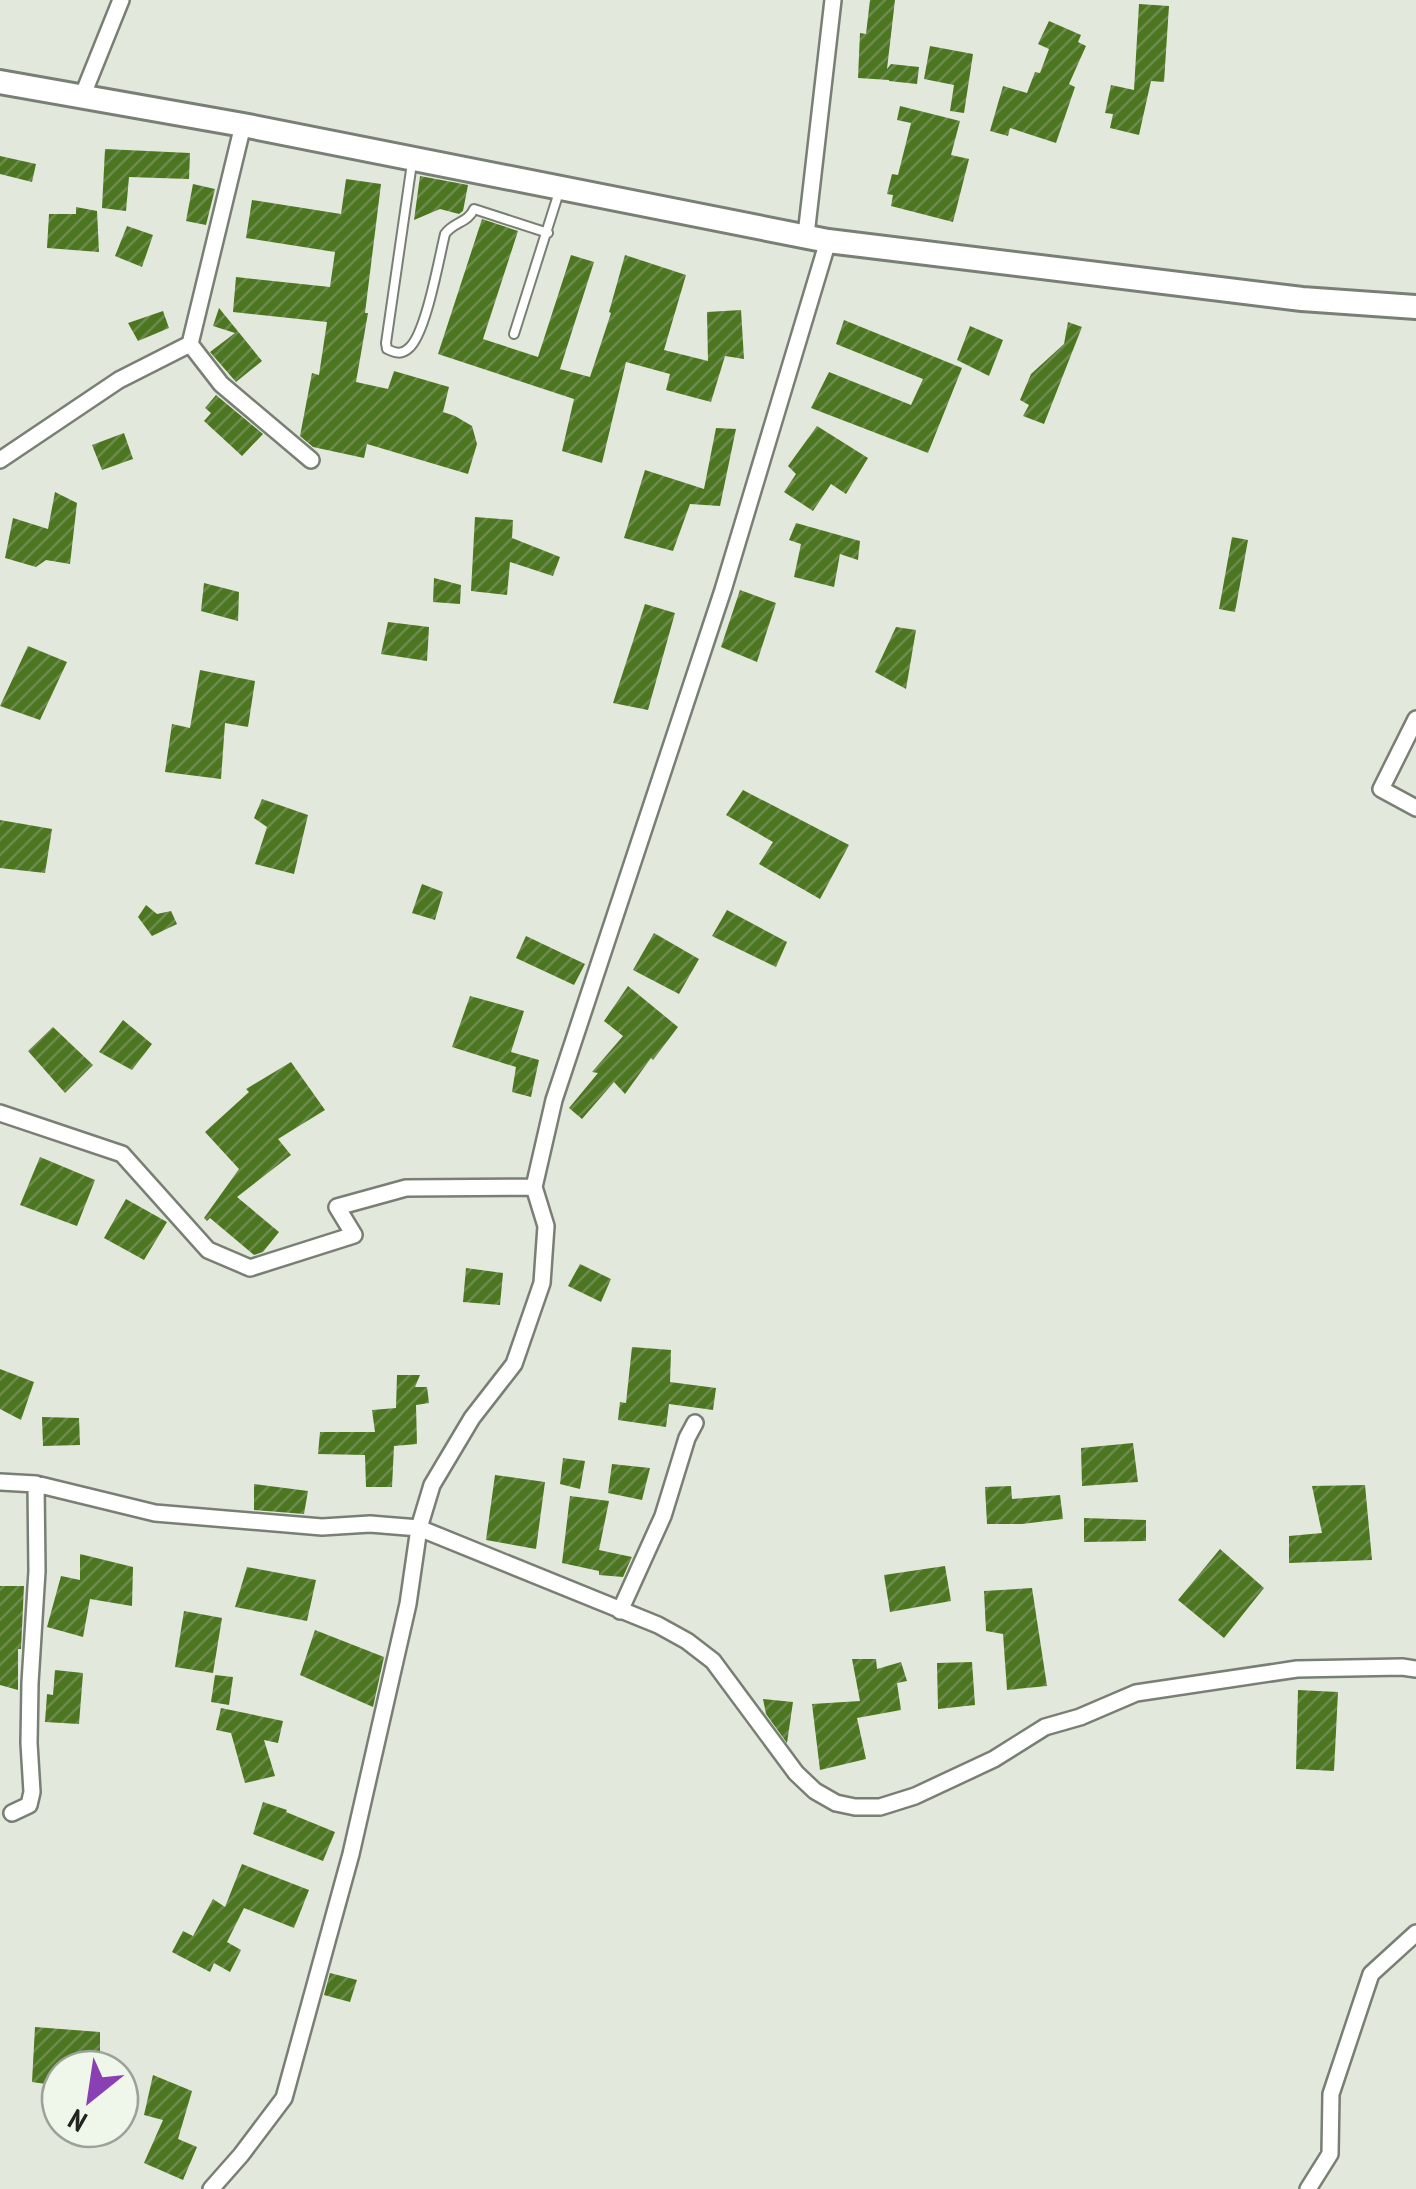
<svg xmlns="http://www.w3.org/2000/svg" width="1416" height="2189" font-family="'PT Sans Narrow',sans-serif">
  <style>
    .building { fill: url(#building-hatch) }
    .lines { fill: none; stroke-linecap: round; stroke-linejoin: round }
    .lane-casing { stroke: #787f74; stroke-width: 12 }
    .street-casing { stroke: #787f74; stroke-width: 20 }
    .secondary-casing { stroke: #787f74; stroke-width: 28 }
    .lane { stroke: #fff; stroke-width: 8 }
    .street { stroke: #fff; stroke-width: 15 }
    .secondary { stroke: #fff; stroke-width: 22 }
  </style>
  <defs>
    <pattern id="building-hatch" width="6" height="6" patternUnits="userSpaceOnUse" patternTransform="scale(2.5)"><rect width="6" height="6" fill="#4d7620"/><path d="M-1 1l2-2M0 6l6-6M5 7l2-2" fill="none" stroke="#6e8b4f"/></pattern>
  </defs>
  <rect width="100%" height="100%" fill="#e2e9dc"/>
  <!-- building -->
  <path class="building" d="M870,0h25l-8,69 4,-5 28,3 -2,17 -28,-3v-1l-31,-2 2,-45 6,1z
    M1139,4l30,2 -5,76 -13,-1 -12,54 -29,-7 3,-14 -8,-1 6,-28 23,5z
    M1049,21l32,14 -3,7 8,4 -17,38 6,3 -19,56 -46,-15 -2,8 -18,-5 13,-45 24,7 8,-21 5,1 9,-24 -11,-5z
    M930,46l43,8 -9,59 -14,-2 4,-26 -30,-6z
    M900,106l60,15 -9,34 18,4 -16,63 -62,-16 2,-11 -6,-1 5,-20 6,1 13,-52 -14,-3z
    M105,149l85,4 -1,26 -60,-2 -3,34 -24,-3z
    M0,156l36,8 -4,18 -32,-8z
    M420,176l48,9 -5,26 -4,3 -19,-5 -26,11z
    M346,179l35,5 -16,129h3l-12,69 32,7 6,-18 55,16 -6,25 12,4 17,10 5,18 -9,30 -101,-30 -3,14 -51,-11 -13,-11 12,-63 7,2 8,-53 -94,-10 3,-35 94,10 5,-35 -89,-14 6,-38 89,14z
    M193,184l22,5 -9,36 -20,-4z
    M76,207l21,4 2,41 -52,-4 2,-34h27z
    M482,219l36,12 -35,108 55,18 33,-102 23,7 -34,107 30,8 21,-64 -2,-1 16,-57 61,20 -22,75 44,11 -1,-49 34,-2 3,49 -19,-3 -14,46 -45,-12 4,-16 -44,-12 -24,101 -40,-12 12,-52 -136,-45z
    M127,226l26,9 -11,32 -27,-11z
    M219,308l43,53 -26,21 -26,-30 25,-19 -22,-7z
    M163,311l6,17 -31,13 -10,-18z
    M844,320l118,48 -34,85 -117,-45 18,-36 82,33 12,-26 -87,-35z
    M1068,322l14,5 -38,97 -21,-8 6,-11 -9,-5 11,-26 33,-30z
    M970,326l33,14 -14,36 -32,-16z
    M216,395l47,39 -21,22 -38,-35 7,-8 -6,-5z
    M817,426l51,32 -22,36 -15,-10 -18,27 -29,-19 12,-18 -8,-8z
    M716,428l20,1 -16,77 -30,-2 -17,47 -49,-13 21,-68 59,19z
    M124,433l9,26 -31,11 -10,-25z
    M55,492l22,11 -7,61 -24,-4 -10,7 -31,-9 8,-40 35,11z
    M475,517l38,3 -1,18 48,19 -7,19 -43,-14 -3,33 -36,-4z
    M796,523l64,18 -2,19 -18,-6 -6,33 -40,-10 7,-33 -12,-4z
    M1232,537l16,3 -13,72 -16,-3z
    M434,578l27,7 -1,19 -27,-2z
    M204,583l35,9 -1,29 -37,-10z
    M740,590l36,13 -19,59 -36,-15z
    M645,604l30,9 -27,97 -35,-7z
    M388,622l41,5 -2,34 -46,-7z
    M896,627l20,3 -10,59 -31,-17z
    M28,646l39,16 -27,58 -40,-14z
    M200,670l55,11 -7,46 -23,-4 -4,56 -56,-7 7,-48 18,4z
    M743,790l106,55 -29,54 -61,-35 14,-22 -47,-27z
    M262,799l46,16 -14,59 -39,-10 12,-37 -13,-9z
    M0,820l52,9 -7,44 -45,-5z
    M422,884l21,8 -8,28 -23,-7z
    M146,905l11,9 14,-3 6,13 -25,12 -14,-19z
    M727,910l60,32 -11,25 -64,-31z
    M654,933l45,26 -20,35 -46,-24z
    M526,936l59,28 -11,21 -58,-27z
    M628,986l50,41 -25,33 -2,-2 -26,36 -11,-12 -32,37 -13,-11 29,-35 -6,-1 31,-36 -19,-15z
    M470,996l54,15 -13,41 28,8 -8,37 -19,-5 4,-25 -64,-20z
    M123,1020l29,24 -20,26 -33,-18z
    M53,1027l40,38 -28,28 -37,-42z
    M291,1062l34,48 -47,29 13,16 -54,42 42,35 -16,20 -9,3 -44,-37 -3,3 -3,-3 35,-49 -34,-37 44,-40 -3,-3z
    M40,1157l55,23 -18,46 -57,-21z
    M126,1199l41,23 -23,38 -40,-22z
    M580,1264l31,15 -10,23 -33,-16z
    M466,1268l37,5 -3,32 -37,-3z
    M632,1347l39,3 -1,32 46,6 -3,22 -44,-6 -3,23 -48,-7 2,-18 6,1z
    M0,1369l34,13 -13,38 -21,-11z
    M397,1375h23l-5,12h12l2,16 -13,2 1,39 -23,2 -2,41h-26l-1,-32 -47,-1 2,-22h55l-3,-22 24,-2z
    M42,1417l37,1 1,27 -37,1z
    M1133,1443l5,39 -56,4 -1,-38z
    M563,1458l22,3 -5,28 -20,-5z
    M612,1464l38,4 -8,32 -34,-7z
    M495,1475l50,7 -9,67 -50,-9z
    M254,1484l54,7 -4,23 -50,-4z
    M1365,1485l7,75 -83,3v-27l33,-3 -10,-47z
    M1011,1486l1,13 48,-4 3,24 -41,5h-35l-2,-37z
    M570,1496l39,5 -10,49 33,7 -9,20 -24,-2v-4l-37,-8z
    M1084,1518l62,2v21l-62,1z
    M1220,1549l44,39 -40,50 -46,-38z
    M80,1554l53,13 -1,39 -42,-7 -7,38 -36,-10 14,-51 19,4z
    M945,1566l6,35 -61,11 -6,-37z
    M247,1567l69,13 -9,41 -72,-14z
    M0,1586h24l-3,63h-3v41l-18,-5z
    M1032,1588l15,98 -40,4 -4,-56 -17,-3 -2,-40z
    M184,1611l38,7 -9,55 -38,-6z
    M315,1630l69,27 -11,50 -73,-32z
    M852,1659h24l1,10 24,-7 6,19 -10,2 4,27 -44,8 9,41 -46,11 -8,-66 48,-3z
    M972,1662l3,43 -37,4 -1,-46z
    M55,1670l28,3 -4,51 -34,-2 2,-28 6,1z
    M215,1675l18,2 -4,28 -18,-3z
    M1298,1690l40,2 -4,79 -38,-2z
    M763,1699l30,3 -6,41 -21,-29z
    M221,1708l62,13 -5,22 -14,-3 11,36 -30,7 -14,-50 -15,-3z
    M263,1802l24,8 -1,2 49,20 -12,29 -70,-27z
    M242,1864l67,26 -15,38 -50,-20 -17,34 14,8 -11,22 -16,-9 -4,9 -38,-20 11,-21 10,5 20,-37 12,8z
    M330,1973l27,7 -7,22 -26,-7z
    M35,2027l65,5v37h-40v17l-28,-4z
    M153,2075l39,16 -14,48 19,8 -14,33 -39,-17 19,-43 -19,-5z"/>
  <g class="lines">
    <defs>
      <path id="lane" d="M412,163l-26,180 1,6c8,4 15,6 22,-1 17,-14 30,-90 36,-114 8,-12 23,-11 29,-25l74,24
        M514,334l45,-142"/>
      <path id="street" d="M82,97l39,-97
        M806,235l27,-235
        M190,344l31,40 90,76
        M0,460l119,-80 71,-36 53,-219
        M1416,719l-35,70 35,19
        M0,1113l122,41 86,96 42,18 104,-33 -17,-28 69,-19 128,-1
        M0,1482l36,2 119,29 167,14 48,-3 49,4 13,-43 40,-67 42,-54 28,-81 4,-57 -12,-39 20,-87 169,-510 105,-349
        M620,1611l43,-95 24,-78 8,-15
        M12,1813l17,-8 3,-13 -3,-49 1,-60 7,-112 -1,-87
        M211,2189l30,-34 43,-57 67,-244 57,-250 11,-76 239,97 29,16 26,20 83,112 19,18 21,12 19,4h25l35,-11 79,-37 51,-32 35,-10 56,-24 161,-24 105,-2 14,2
        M1308,2189l22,-35 1,-60 40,-120 45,-41"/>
      <path id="secondary" d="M0,82l243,43 585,116 474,58 114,8"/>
    </defs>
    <!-- lane casing -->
    <use href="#lane" class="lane-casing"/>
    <!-- street casing -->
    <use href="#street" class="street-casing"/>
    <!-- secondary casing -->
    <use href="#secondary" class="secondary-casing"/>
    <!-- lane -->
    <use href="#lane" class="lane"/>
    <!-- street -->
    <use href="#street" class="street"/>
    <!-- secondary -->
    <use href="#secondary" class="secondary"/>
  </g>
  <!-- north arrow -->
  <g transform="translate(90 2099) rotate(210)"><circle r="48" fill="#eff6ea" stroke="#9da299" stroke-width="2.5"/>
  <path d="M0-8L18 38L0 25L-18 38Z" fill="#8a40b2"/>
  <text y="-15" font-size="28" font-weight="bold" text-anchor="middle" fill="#21241f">N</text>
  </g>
</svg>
